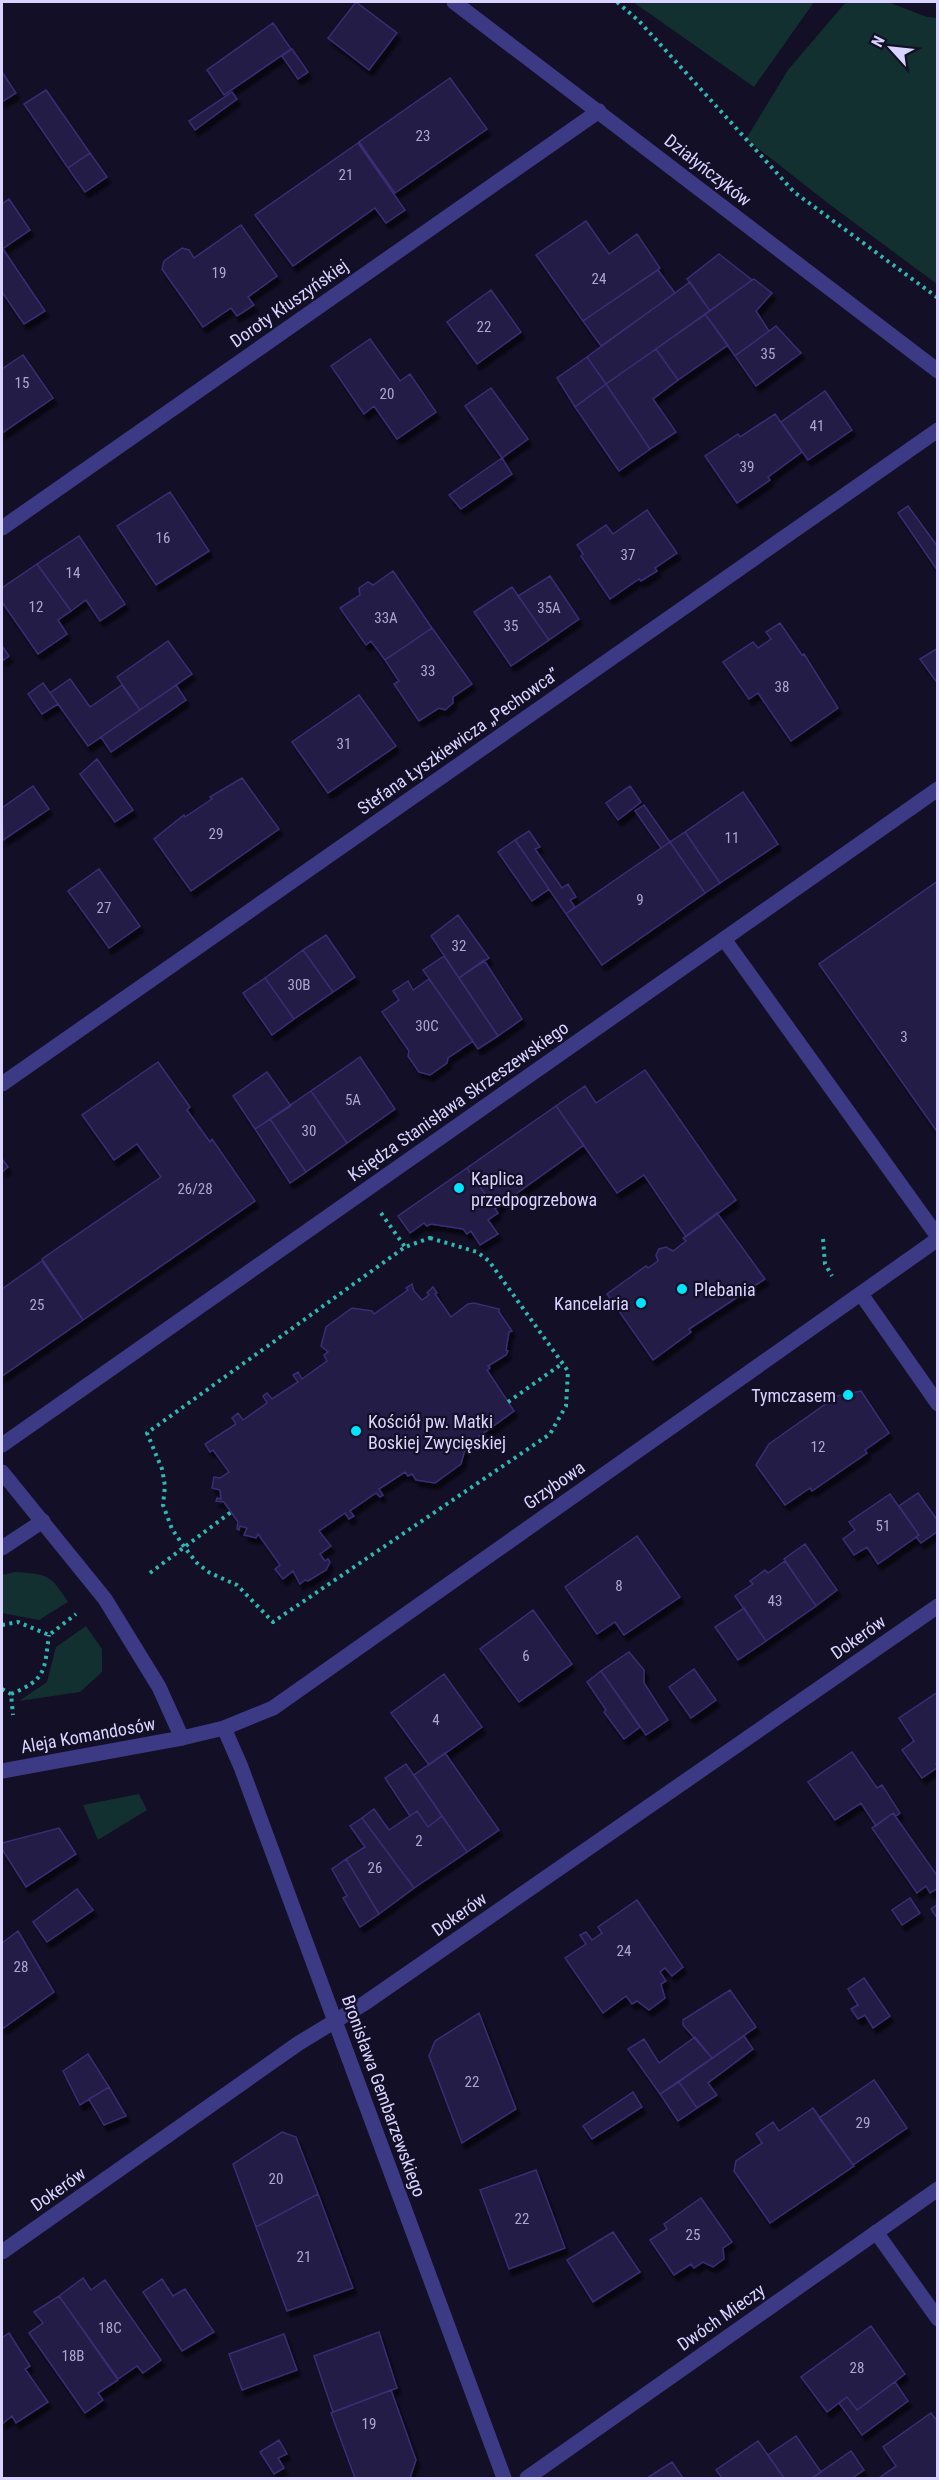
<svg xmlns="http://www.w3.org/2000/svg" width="939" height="2480" font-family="'Roboto Condensed',sans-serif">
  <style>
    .green { fill: #12302f }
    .building { fill: #241b47; stroke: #3b2d73; stroke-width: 1.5; filter: url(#shadow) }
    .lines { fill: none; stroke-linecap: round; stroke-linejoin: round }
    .path { stroke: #2fb8b0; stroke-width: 4; stroke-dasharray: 3 4.5; stroke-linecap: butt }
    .service { stroke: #3d3a85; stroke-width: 15 }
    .minor { stroke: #3d3a85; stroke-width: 15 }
    .tertiary { stroke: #3d3a85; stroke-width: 15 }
    .poi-dot { fill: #00e5ff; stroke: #130f26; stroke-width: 2 }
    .labels { text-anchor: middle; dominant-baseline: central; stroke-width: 4.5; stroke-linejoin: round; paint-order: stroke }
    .number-label { font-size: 15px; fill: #aca6d1 }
    .street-label { font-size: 18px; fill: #d9d4ff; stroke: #130f26 }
    .poi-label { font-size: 18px; fill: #d9d4ff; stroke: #130f26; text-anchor: start }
  </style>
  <defs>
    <filter id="shadow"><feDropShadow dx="3.5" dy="6" stdDeviation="1.5" flood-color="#0009"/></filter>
  </defs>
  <rect width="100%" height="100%" fill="#130f26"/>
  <!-- green -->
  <path class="green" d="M633,2h181l-60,85z
    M846,2h42l39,15 10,1v266l-104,-77 -87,-68 42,-69z
    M15,1572c33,2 36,3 53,30l-29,18 -37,-7v-38z
    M86,1626l16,23v23l-22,20 -61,9 28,-19 9,-35z
    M139,1794l8,16 -49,30 -15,-35z"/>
  <!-- building -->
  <path class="building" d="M356,2l41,31 -28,37 -41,-32z
    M273,23l18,26 -67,46 -17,-25z
    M292,49l16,23 -10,7 -16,-23z
    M2,72l14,21 -14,9z
    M450,78l37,51 -92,64 -36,-51z
    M46,90l44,63 -22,15 -44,-64z
    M232,92l5,7 -42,31 -6,-9z
    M358,143l47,67 -19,13 -11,-15 -82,58 -38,-51z
    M90,153l17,24 -22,15 -17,-24z
    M9,199l21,31 -28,19v-45z
    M586,221l23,33 28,-20 23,34 -77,53 -47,-66z
    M241,225l36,51 -29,21 6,8 -17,11 -6,-8 -28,19 -41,-58 2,-8 18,-13 7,2 5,8z
    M3,249l42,62 -21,13 -22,-32v-41z
    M719,254l33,26 -42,31 -23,-32z
    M658,270l17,23 -74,53 -18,-25z
    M754,279l18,14 -16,18 13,20 -34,25 -30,-42z
    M690,282l20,29 -104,73 -19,-27z
    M491,290l30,42 -44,32 -30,-42z
    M705,314l23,31 -50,35 -22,-31z
    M776,326l25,27 -45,33 -21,-30z
    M370,339l30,42 10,-7 26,38 -39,27 -23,-33 -10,8 -33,-48z
    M656,349l22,31 -25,19 23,33 -26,17 -44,-65z
    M23,355l30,43 -51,35v-64z
    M587,357l19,27 -31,23 -18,-29z
    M606,384l44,65 -31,22 -44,-64z
    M491,388l37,51 -26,19 -37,-52z
    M825,391l27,39 -44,30 -27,-38z
    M775,414l27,38 -34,25 2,3 -33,23 -32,-47 33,-22 2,3z
    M502,458l10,16 -51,35 -12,-14z
    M170,492l39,59 -53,34 -39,-59z
    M908,506l30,41v24l-40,-58z
    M647,510l30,43 -22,15 2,3 -16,10 -2,-2 -29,20 -29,-43 2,-2 -6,-9 29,-20 7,9z
    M79,536l46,68 -25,17 -14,-21 -15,11 -34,-47z
    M37,564l34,47 -13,9 9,14 -29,20 -36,-52v-14z
    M393,571l39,57 -47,32 -14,-19 -5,4 -26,-37 20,-13 -1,-7 9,-6 5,3z
    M550,576l29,43 -30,21 -31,-44z
    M512,587l37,53 -38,26 -37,-54z
    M780,623l22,32 2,-1 34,54 -47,33 -33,-48 -9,6 -26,-37 30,-20 5,6 13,-9 -5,-7z
    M432,628l40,56 -19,13v6l-8,7 -6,-2 -20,13 -25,-37 5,-3 -14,-21z
    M168,641l24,33 -52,36 -23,-33z
    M2,646l7,10 -7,5z
    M938,648v36l-18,-25z
    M70,679l20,28 32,-22 18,25 -52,36 -38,-53z
    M43,683l15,21 -16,10 -14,-20z
    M176,685l10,15 -75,52 -10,-15z
    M359,695l37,51 -68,47 -36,-51z
    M97,759l36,51 -18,12 -35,-48z
    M242,778l37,51 -88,62 -37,-52 30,-24 1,2 27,-18 -2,-2z
    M33,786l16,23 -46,31 -1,-32z
    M630,786l11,16 -23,18 -12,-17z
    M743,792l35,52 -58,39 -35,-51z
    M644,805l26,37 -9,6 -26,-37z
    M529,831l11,16 -5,2 27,39 6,-4 8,13 -6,3 5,7 -9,7 -51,-74z
    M685,832l35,51 -15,10 -35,-51z
    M515,840l34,49 -17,12 -34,-49z
    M670,842l35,51 -103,72 -36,-51z
    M99,869l41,57 -31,22 -41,-57z
    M938,881v252l-119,-169z
    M458,915l31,43 -30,20 -28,-42z
    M326,935l29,42 -22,15 -30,-42z
    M303,950l30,42 -39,27 -29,-41z
    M444,956l54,80 -20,13 -55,-79z
    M484,960l38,59 -24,17 -39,-58z
    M265,978l29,41 -22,16 -29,-42z
    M429,979l44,62 -25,17 -1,5 -17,12 -11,-3 -11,-16 1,-5 -27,-39 17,-12 -6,-9 15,-10 5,9z
    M360,1057l35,52 -48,34 -36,-52z
    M158,1062l32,45 -3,3 23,32 2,-3 43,62 -172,119 -41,-61 119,-82 -24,-33 -23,16 -32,-45z
    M645,1070l91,130 -50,37 -42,-62 -27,18 -61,-87 29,-20 11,17z
    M267,1072l24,34 -36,23 -22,-33z
    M311,1091l36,52 -41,29 -36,-53z
    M556,1106l28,39 -89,64 -28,-41z
    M270,1119l36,53 -16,11 -35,-54z
    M2,1159l6,8 -6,5z
    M467,1168l31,45 -10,7 10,14 -18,11 -9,-14 -4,3 -4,-5 -32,-5 -4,2 -3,-3 -14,10 -12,-17z
    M717,1213l48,66 -76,50 2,3 -38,28 -46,-66 39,-28 2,2 10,-7 -2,-6 3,-6 7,-2 7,4 13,-10 -3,-3z
    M42,1261l41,59 -81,56v-87z
    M412,1284l2,7 8,9 7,-5 -2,-2 6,-6 4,6 -2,1 16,23 17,-13 6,-1 25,6v3l13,19 -3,1 -3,18 2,1 -2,4 -18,11 2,2 -3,2 27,41 -48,35 -5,18 -26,19 -19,-3 -4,-6 -4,2 -3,-4 -26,17 4,6 -3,2 -4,-4 -26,18 4,5 -5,3 -4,-6 -26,18 12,15 -11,8 5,7 3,-2 2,3 -4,8 -18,11 -3,-1 -5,4 -7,-13 -10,8 -8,-10 5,-4 -22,-31 -2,4 -12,-3 3,-7 -7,-2 -1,4 -2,-1 1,-7 -14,-20 -8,-1 1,-3 4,1 -1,-9 -8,-2 2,-11 6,1 9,-6 -16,-22 -3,2 -5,-8 31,-20 -4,-6 6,-5 5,7 24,-17 -4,-7 4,-3 5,6 26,-17 -5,-7 5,-3 4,7 25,-18 -3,-6 4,-3 -7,-6 5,-19 26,-19 20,3 2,3 34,-24 -2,-2z
    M861,1391l28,42 -24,17 2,3 -55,38 -2,-3 -25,17 -29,-40 13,-21 68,-48z
    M918,1493l20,28v10l-17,12 -5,-6 3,-2 -20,-29z
    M890,1494l29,41 -41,29 -11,-17 -13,8 -11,-16 12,-9 -6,-8z
    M637,1536l43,61 -56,38 -9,-13 -18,12 -32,-47z
    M805,1544l32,46 -21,16 -32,-47z
    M785,1561l31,45 -50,35 -31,-45 18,-12 -3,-3 15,-11 3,3z
    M744,1608l22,33 -28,19 -23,-33z
    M533,1610l39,54 -53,38 -39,-53z
    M629,1652l15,18v13l24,37 -22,15 -45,-64z
    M694,1669l22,31 -25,18 -22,-31z
    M601,1671l39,56 -16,12 -20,-27 2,-2 -19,-28z
    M444,1674l38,53 -53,38 -38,-52z
    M938,1692v71l-2,1 2,3 -16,11 -20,-28 12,-9 -15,-23z
    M852,1752l25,36 5,-3 18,28 -4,3 -3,-3 -17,13 -15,-23 -26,17 -27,-38z
    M445,1753l54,77 -32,22 -53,-77z
    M406,1764l36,52 -14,11 -11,-16 -7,5 -25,-38z
    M374,1809l15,21 28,-19 11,16 14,-11 25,36 -53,36 -52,-70z
    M893,1813l45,64v11l-8,5 -4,-7 -9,7 -45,-65z
    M362,1818l52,70 -35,26 -33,-55 19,-12 -15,-21z
    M59,1828l17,26 -50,33 -24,-38v-6z
    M346,1859l33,55 -19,13 -17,-29 4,-2 -15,-27z
    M77,1889l16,21 -46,32 -14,-20z
    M910,1898l10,15 -18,12 -10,-15z
    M637,1900l46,67 -11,9 -7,-8 -5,4 6,9 -5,3 4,14 -16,12 -12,-9 -5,3 -6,-8 -23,17 -38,-55 21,-14 -6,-9 6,-3 6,8 10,-7 -4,-6z
    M938,1904v14h-1l-6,-9z
    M18,1931l36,61 -52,37v-86z
    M864,1978l26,38 -17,12 -8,-13 -7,4 -7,-10 7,-4 -10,-16z
    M730,1990l26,37 -44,31 -29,-33v-5z
    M479,2013l37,96 -54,34 -33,-87 6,-15z
    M744,2036l9,13 -45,34 9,12 -20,13 -18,-26z
    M695,2037l17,21 -52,36 -32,-45 16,-10 15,24z
    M88,2054l21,33 -29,18 -17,-34z
    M874,2080l33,48 -54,37 -34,-47z
    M679,2082l18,26 -19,13 -18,-27z
    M109,2087l17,29 -22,9 -15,-26z
    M633,2092l9,15 -50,32 -9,-13z
    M813,2108l41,58 -84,57 -36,-52 2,-10 26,-18 -6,-9 17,-12 6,9z
    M282,2132l14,5 22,57 -62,33 -23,-63z
    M536,2170l29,78 -56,21 -29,-79z
    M318,2194l35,94 -66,23 -31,-84z
    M701,2198l31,44 -9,6 1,11 -11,8 -10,-5 -9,6 -3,-4 -17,11 -24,-35 17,-11 -3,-5z
    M613,2232l27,40 -47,30 -26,-42z
    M83,2278l8,12 14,-10 56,80 -18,13 -6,-7 -19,13 -59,-83z
    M162,2279l11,17 12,-7 29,43 -32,19 -39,-59z
    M59,2296l59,84 -20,13 5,7 -18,13 -56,-80 14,-10 -9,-11z
    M871,2326l34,48 -48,36 -10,-13 -20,15 -26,-35z
    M379,2332l18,56 -64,24 -19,-56z
    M9,2333l21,33 -5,3 23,33 -32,21 -4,-7 -10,8v-86z
    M284,2334l13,36 -55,20 -13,-36z
    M895,2382l13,19 -46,34 -23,-32 8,-6 10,13z
    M391,2390l25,70 -6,18h-55l-24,-65z
    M931,2413l7,9v56h-59l17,-12 -13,-19z
    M796,2436l25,36 -9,6h-28l-16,-23z
    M279,2440l8,14 -9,4 6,10 -10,6 -14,-22z
    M758,2441l26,37h-62l-6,-8z
    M851,2451l13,19 -12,8h-40z
    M672,2462l11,16h-36z"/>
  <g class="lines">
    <!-- path -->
    <path class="path" d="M617,2l22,19 155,171 144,106
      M381,1213l24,34
      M430,1238l47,14 12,9 79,110 -2,35 -16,28 -277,188 -36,-37 -27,-12 -13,-10 -12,-15 -13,-19 -9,-24 2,-19 -3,-17 -15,-36 258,-186z
      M823,1239l2,25 7,12
      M508,1402l55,-39
      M150,1573l81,-61
      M2,1625l16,-3 31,13 27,-21
      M2,1689l9,5 2,21
      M11,1694c36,-15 33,-23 38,-59"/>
    <!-- service -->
    <path class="service" d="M724,939l214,298
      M2,1548l41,-27"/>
    <!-- minor -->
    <path class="minor" d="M454,2l484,369
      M2,528l597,-417
      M2,1084l936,-654
      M861,1294l77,110
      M2,1445l936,-656
      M2,1472l103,127 54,88 23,51
      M224,1728l17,39 263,711
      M876,2232l62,87
      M2,2252l297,-209 66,-40 573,-397
      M527,2478l411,-289"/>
    <!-- tertiary -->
    <path class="tertiary" d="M2,1771l180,-33 42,-10 49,-20 665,-469"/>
  </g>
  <!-- markers -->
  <g class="poi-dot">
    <circle cx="459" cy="1188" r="6"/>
    <circle cx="682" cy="1289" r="6"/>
    <circle cx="641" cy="1303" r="6"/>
    <circle cx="848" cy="1395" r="6"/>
    <circle cx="356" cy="1431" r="6"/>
  </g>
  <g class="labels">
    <!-- number labels -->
    <g class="number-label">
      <text x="423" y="136">23</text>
      <text x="346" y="175">21</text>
      <text x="219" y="273">19</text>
      <text x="599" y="279">24</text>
      <text x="484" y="327">22</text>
      <text x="768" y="354">35</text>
      <text x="22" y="383">15</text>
      <text x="387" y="394">20</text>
      <text x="817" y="426">41</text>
      <text x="747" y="467">39</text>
      <text x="163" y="538">16</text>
      <text x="628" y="555">37</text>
      <text x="73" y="573">14</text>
      <text x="36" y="607">12</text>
      <text x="549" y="608">35A</text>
      <text x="386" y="618">33A</text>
      <text x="511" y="626">35</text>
      <text x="428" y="671">33</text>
      <text x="782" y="687">38</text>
      <text x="344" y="744">31</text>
      <text x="216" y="834">29</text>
      <text x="732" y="838">11</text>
      <text x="640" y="900">9</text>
      <text x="104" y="908">27</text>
      <text x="459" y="946">32</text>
      <text x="299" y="985">30B</text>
      <text x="427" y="1026">30C</text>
      <text x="904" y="1037">3</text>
      <text x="353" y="1100">5A</text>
      <text x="309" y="1131">30</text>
      <text x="195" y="1189">26/28</text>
      <text x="37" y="1305">25</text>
      <text x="818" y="1447">12</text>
      <text x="883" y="1526">51</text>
      <text x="619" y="1586">8</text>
      <text x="775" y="1601">43</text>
      <text x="526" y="1656">6</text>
      <text x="436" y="1720">4</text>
      <text x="419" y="1841">2</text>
      <text x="375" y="1868">26</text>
      <text x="624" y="1951">24</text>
      <text x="21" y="1967">28</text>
      <text x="472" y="2082">22</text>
      <text x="863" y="2123">29</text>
      <text x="276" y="2179">20</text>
      <text x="522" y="2219">22</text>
      <text x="693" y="2235">25</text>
      <text x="304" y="2257">21</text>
      <text x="110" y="2328">18C</text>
      <text x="73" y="2356">18B</text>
      <text x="857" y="2368">28</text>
      <text x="369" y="2424">19</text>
    </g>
    <!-- street labels -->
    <g class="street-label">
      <text transform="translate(708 170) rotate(38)">Działyńczyków</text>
      <text transform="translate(289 303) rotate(-35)">Doroty Kłuszyńskiej</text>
      <text transform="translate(458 741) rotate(-35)">Stefana Łyszkiewicza „Pechowca”</text>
      <text transform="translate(458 1101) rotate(-35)">Księdza Stanisława Skrzeszewskiego</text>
      <text transform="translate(554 1485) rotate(-35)">Grzybowa</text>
      <text transform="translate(858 1637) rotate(-35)">Dokerów</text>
      <text transform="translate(88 1735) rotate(-10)">Aleja Komandosów</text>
      <text transform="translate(459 1914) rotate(-35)">Dokerów</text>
      <text transform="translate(384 2096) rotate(70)">Bronisława Gembarzewskiego</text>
      <text transform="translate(58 2189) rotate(-35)">Dokerów</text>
      <text transform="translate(721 2317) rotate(-35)">Dwóch Mieczy</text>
    </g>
    <!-- poi labels -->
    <g class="poi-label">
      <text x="471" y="1178">Kaplica<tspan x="471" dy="21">przedpogrzebowa</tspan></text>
      <text x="694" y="1289">Plebania</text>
      <text x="629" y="1303" text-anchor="end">Kancelaria</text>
      <text x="836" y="1395" text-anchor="end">Tymczasem</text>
      <text x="368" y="1421">Kościół pw. Matki<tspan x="368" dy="21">Boskiej Zwycięskiej</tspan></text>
    </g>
  </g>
  <!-- border -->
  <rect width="939" height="2480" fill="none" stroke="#d9d4ff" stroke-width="6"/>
  <!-- north arrow -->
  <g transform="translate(891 48) rotate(297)" stroke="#130f26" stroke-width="4.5" paint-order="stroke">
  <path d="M0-4.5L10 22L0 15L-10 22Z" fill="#d9d4ff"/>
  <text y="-9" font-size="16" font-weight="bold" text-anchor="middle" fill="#d9d4ff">N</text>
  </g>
</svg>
